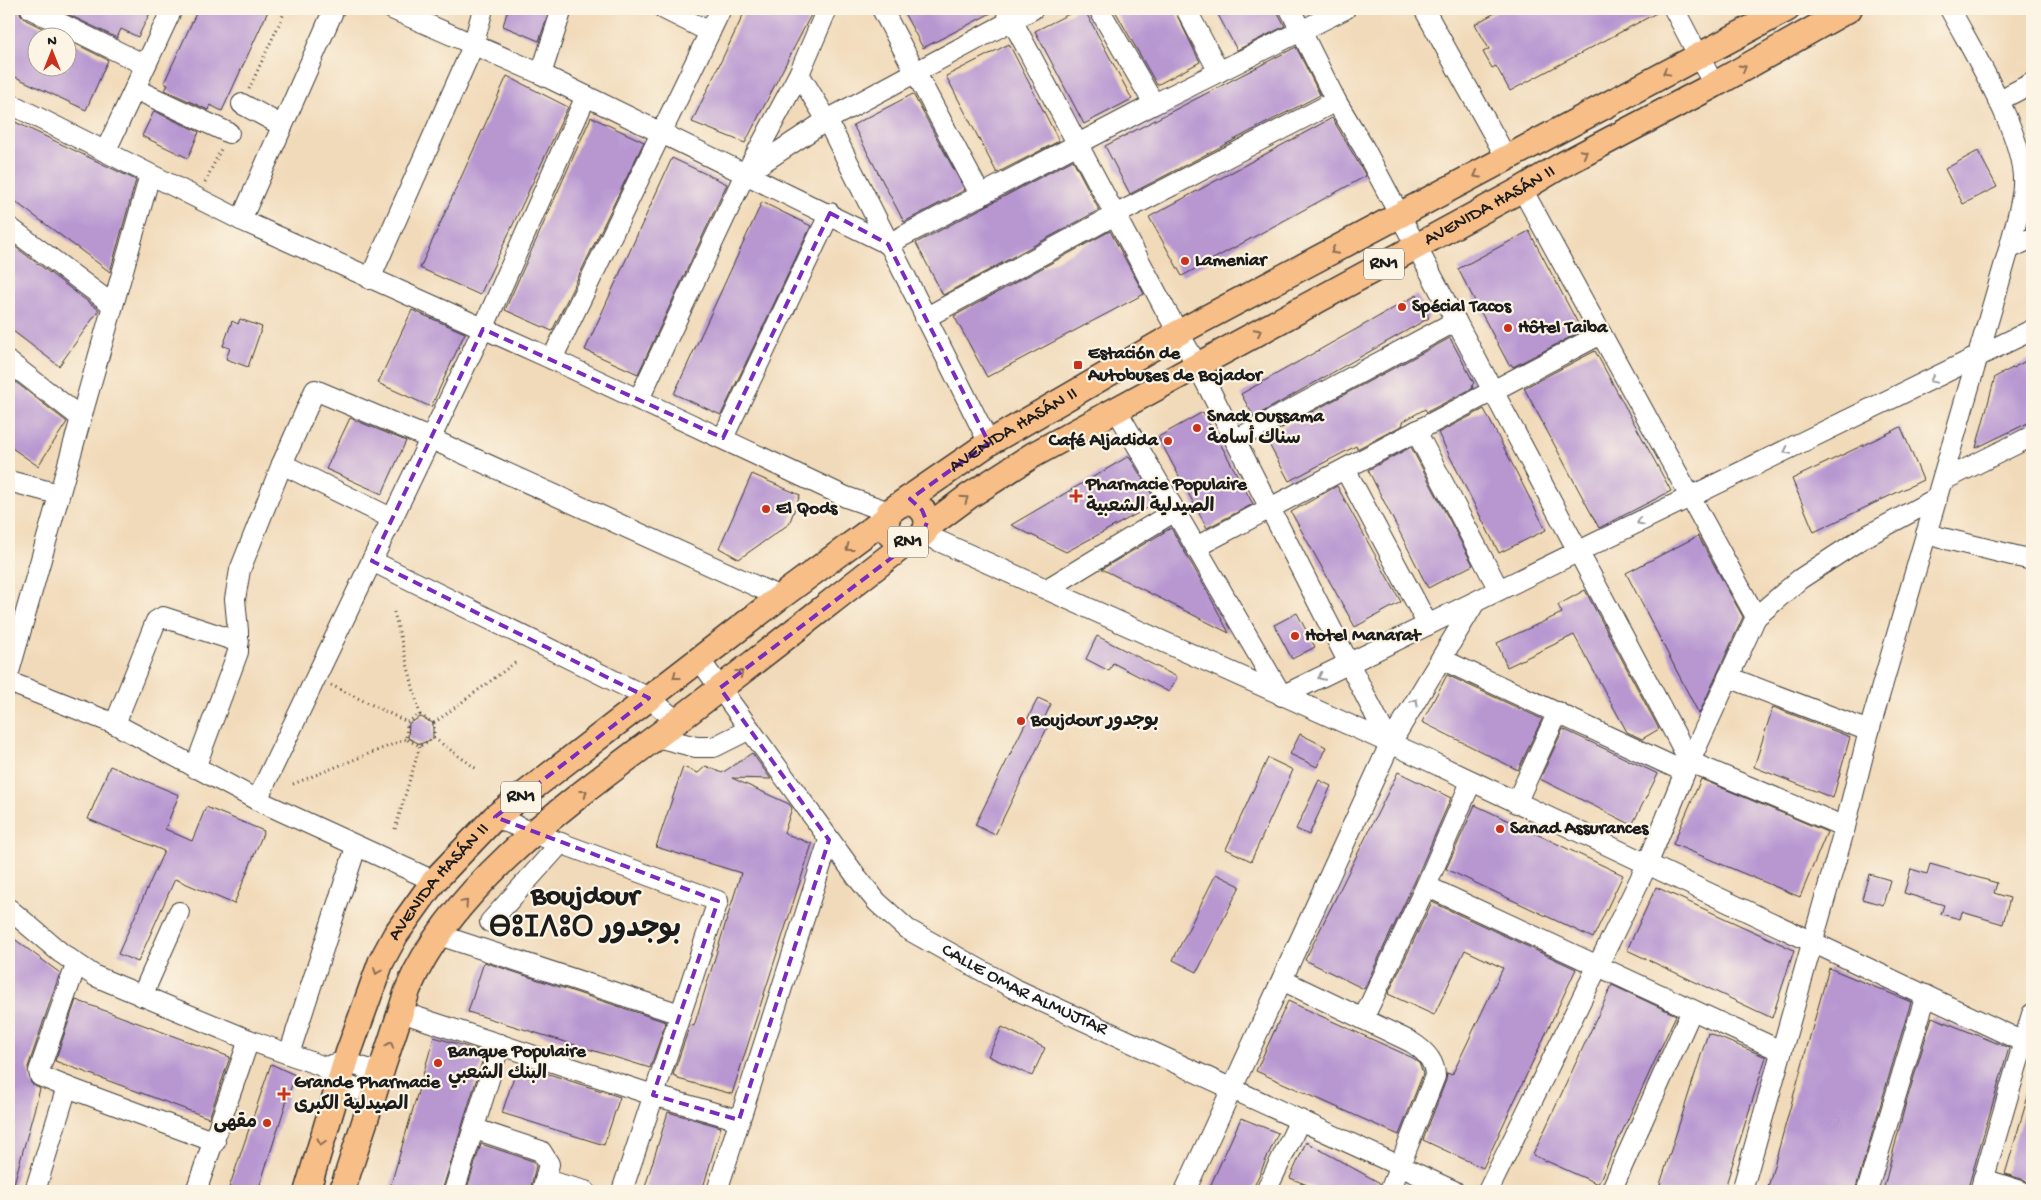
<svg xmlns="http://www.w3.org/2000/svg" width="2041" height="1200" font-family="'Gochi Hand','Playpen Sans Arabic','Noto Sans Tifinagh',sans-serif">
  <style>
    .building { fill: #b897d1 }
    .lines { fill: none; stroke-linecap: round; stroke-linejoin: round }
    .minor-casing { stroke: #3c3834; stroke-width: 22 }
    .major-casing { stroke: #3c3834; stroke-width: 28 }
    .path { stroke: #3c3834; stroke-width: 3; stroke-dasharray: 1 4; stroke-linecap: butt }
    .minor { stroke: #fff; stroke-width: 20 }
    .major { stroke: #f7be88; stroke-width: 25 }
    .oneway { stroke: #8a6d52 }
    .oneway2 { stroke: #999 }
    .marked { fill: none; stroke: #7b2cbf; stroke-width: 4; stroke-dasharray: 10 6; stroke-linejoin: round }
    .poi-dot { fill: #c8321e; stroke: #fcf5e5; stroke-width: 2 }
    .labels { text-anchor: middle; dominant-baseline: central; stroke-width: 4.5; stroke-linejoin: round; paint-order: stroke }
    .shield { fill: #fcf5e5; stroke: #5f5d58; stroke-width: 1 }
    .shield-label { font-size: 18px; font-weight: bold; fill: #1c1c1c }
    .street-label { font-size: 19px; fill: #1c1c1c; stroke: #fcf5e5 }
    .poi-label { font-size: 19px; font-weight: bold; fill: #1c1c1c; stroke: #fcf5e5; text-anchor: start }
    .town-label { font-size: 29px; font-weight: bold; fill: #1c1c1c; stroke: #fcf5e5 }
  </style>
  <rect width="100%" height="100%" fill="#fcf5e5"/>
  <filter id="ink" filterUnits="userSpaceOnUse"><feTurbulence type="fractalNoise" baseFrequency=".02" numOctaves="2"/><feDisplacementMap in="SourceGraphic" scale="10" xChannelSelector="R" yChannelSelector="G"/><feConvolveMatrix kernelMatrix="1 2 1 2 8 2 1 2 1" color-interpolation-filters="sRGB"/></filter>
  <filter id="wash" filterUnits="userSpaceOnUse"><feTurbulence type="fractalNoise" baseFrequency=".0096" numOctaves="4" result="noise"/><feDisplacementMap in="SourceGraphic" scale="20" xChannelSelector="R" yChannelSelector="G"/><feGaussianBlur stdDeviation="1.12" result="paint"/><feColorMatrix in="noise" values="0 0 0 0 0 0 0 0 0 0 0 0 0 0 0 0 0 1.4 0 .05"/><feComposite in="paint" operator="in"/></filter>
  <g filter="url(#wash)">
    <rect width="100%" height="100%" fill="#f1daba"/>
    <g id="blocks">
      <!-- building -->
      <path class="building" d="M9,9h10l2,6 5,5 36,18h-24v30h30v-28l40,20 -22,50 -77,-36z
        M57,9h95l-14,28 -17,-8 -4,9z
        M198,9h71l-47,102 -12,-6 -2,5 -43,-20 3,-5 -4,-2z
        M508,9h42l-11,32 -36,-15z
        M746,9h68l-69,134 -53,-21z
        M902,9h92l1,2 -72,37z
        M1079,9h5l48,90 -48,25 -49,-93z
        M1114,9h60l26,53 -43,23z
        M1215,9h61l9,17 -48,24z
        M1502,9h160v1l-152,81 -14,-25 -4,2 -9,-16 6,-3 -14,-25z
        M1009,44l50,97 -62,32 -51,-97z
        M1296,47l24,48 -190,99 -25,-48z
        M507,76l61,31 -88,188 -60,-27z
        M913,94l52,96 -61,32 -51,-97z
        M154,111l45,21 -11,26 -46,-22z
        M591,117l53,25 -92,189 -47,-21z
        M1332,118l34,58 -184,100 -33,-59z
        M9,119l127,61 -26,92 -101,-75z
        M1978,151l19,36 -34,17 -18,-35z
        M672,158l55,26 -89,190 -53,-24z
        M1073,160l26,50 -156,85 -27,-52z
        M762,202l49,24 -90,189 -47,-21z
        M1110,231l34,63 -157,83 -33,-61z
        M1529,231l53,100 -69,36 -2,-3 -2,1 -51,-96z
        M9,242l90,68 -40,56 -50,-38z
        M1417,295l12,23 -175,99 -13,-23z
        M412,310l53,23 -34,74 -53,-24z
        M240,319l22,8 -14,40 -22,-8 4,-11 -7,-2 9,-25 6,3z
        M1450,338l24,45 -2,2 1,3 -46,24 -2,-3 -23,13 1,3 -46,24 -1,-3 -67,35 -24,-44z
        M1595,351l76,140 -72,37 -75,-140z
        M2032,358v63l-56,27 19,-71z
        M9,377l58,45 -29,44 -29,-20z
        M1484,409l62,121 -47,23 -61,-120z
        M1203,412l50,92 -46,24 -49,-91z
        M350,418l56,23 -24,53 -56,-25z
        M1901,427l22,53 -109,52 -22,-53z
        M1411,447l62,118 -45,23 -60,-118z
        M1129,456l28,47 -91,49 -55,-27z
        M752,474l48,21 -11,29 -50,35 -20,-11z
        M1337,486l64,116 -46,25 -64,-115z
        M1171,528l35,61 23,44 -127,-64z
        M1698,536l45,81 -44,97 -73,-141z
        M1585,590l74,139 -17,10 -15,-7 -53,-97 -67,32 -10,-24 65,-30 -4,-8z
        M1297,613l18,34 -23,12 -18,-34z
        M1097,636l80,41 -8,15 -56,-29 -4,8 -23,-12z
        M1447,675l95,44 -24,51 -96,-48z
        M1038,698l13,6 -8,17 6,3 -54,111 -20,-10z
        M1773,707l77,30 -17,61 -79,-31z
        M421,717l12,6v16l-13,5 -12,-6 1,-15z
        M1563,729l95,45 -26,51 -92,-46z
        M1300,734l26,13 -9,20 -27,-13z
        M752,753l19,26 -39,-1 57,26 3,4 -8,25 28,11 -80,250 -54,-15v-2l-5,-2 17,-50 4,1 47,-153 -85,-26 27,-80 15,6 8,-7 16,7z
        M1268,758l25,12 -42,91 -25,-12z
        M110,766l69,29 -14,34 27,12 14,-34 58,24 -30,73 -59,-25 -37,83 -20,-8 46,-103 -76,-32z
        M1398,772l53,26 -36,83 -51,108 -59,-29z
        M1701,779l126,53 -27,65 -127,-53z
        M1319,780l12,6 -22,49 -13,-6z
        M1475,805l148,70 -30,63 -147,-69z
        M1930,864l67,19 -3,10 16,5 -7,26 -41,-12 -2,7 -19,-5 3,-9 -40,-12 7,-24 16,5z
        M1216,874l24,12 -43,86 -24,-12z
        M1869,874l21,6 -7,25 -21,-6z
        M1656,887l138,63 -22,68 -145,-68z
        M1432,902l144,67 -93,199 -60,-28 23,-60 1,-7 5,2 51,-107 -38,-18 -31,65 -46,-21z
        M9,935l51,38 -32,94 3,16 9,6 -27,98h-4z
        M484,962l182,60 -16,46 -182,-56z
        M1829,968l82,34 -56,189h-88z
        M1612,985l64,30 -78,169 -65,-29z
        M76,1000l154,57 -21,61 -154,-57z
        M1288,1001l125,57 6,5 4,11 -24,61 -143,-64z
        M1932,1017l77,31 -42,143h-84l22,-85z
        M1002,1027l43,21 -13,28 -44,-20z
        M1708,1033l58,24 -42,134h-66z
        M434,1037l51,15 -43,139h-53z
        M271,1064l24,11 -37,116h-30z
        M518,1064l102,33 -16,48 -102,-32z
        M2029,1093l3,1v94l-7,-8 -20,-6z
        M668,1112l53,15 -19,64h-44l-13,-4z
        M1241,1118l37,15 -26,58h-44z
        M1306,1142l74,41 -2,8h-56l-32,-13z
        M481,1144l52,17 3,5 -6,25h-64z"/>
    </g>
  </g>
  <g filter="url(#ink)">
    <use href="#blocks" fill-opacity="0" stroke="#3c3834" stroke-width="1"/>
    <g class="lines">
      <defs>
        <g id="minor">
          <path d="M31,9l114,56"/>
          <path d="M392,9l149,65 347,170"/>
          <path d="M664,9l46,23"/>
          <path d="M882,9l99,187"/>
          <path d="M1006,9l159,300 32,56 193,379"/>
          <path d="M1099,9l55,95"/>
          <path d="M1186,9l33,63"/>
          <path d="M1290,9l46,92 28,47 326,614 155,65"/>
          <path d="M1424,9l83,150"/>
          <path d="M1674,9l40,76"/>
          <path d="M541,74l21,-65"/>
          <path d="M799,74l28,46 162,323"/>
          <path d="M135,89l94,44"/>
          <path d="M1998,101l34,-18"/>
          <path d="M9,103l232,117 311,139 294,138 43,15"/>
          <path d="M242,104l39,21"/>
          <path d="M106,150l66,-141"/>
          <path d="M746,173l53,-99 28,-65"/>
          <path d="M1522,189l234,428"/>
          <path d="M241,220l93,-211"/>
          <path d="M9,227l104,78"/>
          <path d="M888,244l266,-140 191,-95"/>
          <path d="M2009,249l23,-11"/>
          <path d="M370,279l103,-233 10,-37"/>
          <path d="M925,318l190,-103 221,-114"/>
          <path d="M552,359l169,-350"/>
          <path d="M9,362l71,55"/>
          <path d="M639,399l106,-225 82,-54 206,-111"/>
          <path d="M1116,409l166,287 750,-366"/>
          <path d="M1416,431l83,159"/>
          <path d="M723,438l107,-225"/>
          <path d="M1235,440l221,-119"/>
          <path d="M282,464l109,54"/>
          <path d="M1345,469l83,156"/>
          <path d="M1944,480l88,-44"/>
          <path d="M9,481l49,13"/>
          <path d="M923,534l498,223 611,289"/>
          <path d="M1926,534l106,26"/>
          <path d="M1196,547l405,-213"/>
          <path d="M372,561l277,137 28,23"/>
          <path d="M1047,589l128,-78"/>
          <path id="s1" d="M699,659l157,217 21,26 30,27 106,59 441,203"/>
          <path d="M1441,659l244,113"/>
          <path d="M9,672l141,-497"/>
          <path d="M1728,677l141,54"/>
          <path d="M9,682l106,42 142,76 177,81"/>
          <path d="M115,724l41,-103 7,-4 76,25"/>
          <path d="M657,737l39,10h18l36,-18"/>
          <path d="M195,768l43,-116v-21l-3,-32 5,-29 42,-106 33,-74 114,48 351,159"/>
          <path d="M257,800l226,-471 103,-233"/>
          <path d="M1516,803l42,-91"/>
          <path d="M495,817l38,16 185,68 -96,290"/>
          <path d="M1426,886l355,165"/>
          <path d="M9,909l52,44 34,23 154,64 73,26 17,17 35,12"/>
          <path d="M490,922l71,-79"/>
          <path d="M439,935l241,79"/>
          <path d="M1282,980l129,62c13,8 24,18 24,34l-45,115"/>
          <path d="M142,996l37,-84"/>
          <path d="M401,1012l252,83 86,25"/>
          <path d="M1363,1019l63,-133 45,-104"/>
          <path d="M289,1054l67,-207"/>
          <path d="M331,1065l14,-3 36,11"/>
          <path d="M67,1087l-27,-11 -1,-5 37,-106"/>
          <path d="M475,1129l66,22 8,13 -7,27"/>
          <path d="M1983,1179l38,12"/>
          <path d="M545,1180l40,11"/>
          <path d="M35,1191l32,-104 148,55"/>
          <path d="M196,1191l53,-151"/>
          <path d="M454,1191l46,-147"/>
          <path d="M717,1191l112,-351"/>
          <path d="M1185,1191l205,-447 85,-142"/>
          <path d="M1266,1191l34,-71"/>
          <path d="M1488,1191l159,-326 38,-93 71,-155 44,-38 61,-40 76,-41"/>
          <path d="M1611,1191l81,-181"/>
          <path d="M1742,1191l103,-364 24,-96 140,-482c5,-20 13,-43 14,-64 3,-49 -50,-132 -73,-176"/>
          <path d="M1867,1191l59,-196"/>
          <path d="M1980,1191l52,-177"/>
        </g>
        <g id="major">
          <path id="s2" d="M905,503c9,0 16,3 20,11 15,34 -52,39 -36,-2l100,-69 189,-110 609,-324"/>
          <path id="s3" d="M926,528l43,-32 64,-41 489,-266 40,-24 152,-80 135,-76"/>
          <path id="s4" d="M307,1191l41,-137 33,-92 15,-28 38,-53 61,-64 285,-220 107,-79"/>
          <path d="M342,1191l66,-202c47,-112 182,-201 276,-273 75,-57 149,-116 224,-174"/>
        </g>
      </defs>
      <!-- minor casing -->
      <use href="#minor" class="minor-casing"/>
      <!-- major casing -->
      <use href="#major" class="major-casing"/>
      <!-- path -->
      <path class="path" d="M249,89l37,-80
        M205,182l16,-33
        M394,612l26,103
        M331,685l76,37
        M420,715l14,8v15l-14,8 -14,-7 1,-17z
        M434,723l82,-61
        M434,738l44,32
        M293,784l113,-45
        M395,829l25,-83"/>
      <!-- minor -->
      <use href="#minor" class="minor"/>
      <!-- major -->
      <use href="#major" class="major"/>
    </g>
    <!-- one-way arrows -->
    <defs><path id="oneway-chevron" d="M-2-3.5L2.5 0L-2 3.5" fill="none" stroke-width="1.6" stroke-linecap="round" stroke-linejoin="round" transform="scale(1.25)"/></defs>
    <g class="oneway">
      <use href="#oneway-chevron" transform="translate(1743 68) rotate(-30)"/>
      <use href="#oneway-chevron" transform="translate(1666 72) rotate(151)"/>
      <use href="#oneway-chevron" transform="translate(1584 153) rotate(-28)"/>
      <use href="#oneway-chevron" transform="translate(1477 175) rotate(152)"/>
      <use href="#oneway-chevron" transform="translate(1334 251) rotate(152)"/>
      <use href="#oneway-chevron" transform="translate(1258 332) rotate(-28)"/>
      <use href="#oneway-chevron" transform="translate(965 499) rotate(-35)"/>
      <use href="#oneway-chevron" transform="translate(849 548) rotate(144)"/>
      <use href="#oneway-chevron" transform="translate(740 673) rotate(-38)"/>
      <use href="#oneway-chevron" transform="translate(676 676) rotate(142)"/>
      <use href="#oneway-chevron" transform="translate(584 793) rotate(-38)"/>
      <use href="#oneway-chevron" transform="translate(465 903) rotate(-47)"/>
      <use href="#oneway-chevron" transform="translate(377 971) rotate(111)"/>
      <use href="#oneway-chevron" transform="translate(390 1045) rotate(-71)"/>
      <use href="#oneway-chevron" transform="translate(321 1142) rotate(106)"/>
    </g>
    <g class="oneway2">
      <use href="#oneway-chevron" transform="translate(1933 380) rotate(154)"/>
      <use href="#oneway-chevron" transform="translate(1787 451) rotate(154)"/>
      <use href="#oneway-chevron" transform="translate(1640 522) rotate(154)"/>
      <use href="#oneway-chevron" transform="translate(1321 677) rotate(154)"/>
      <use href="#oneway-chevron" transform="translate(1415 702) rotate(-59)"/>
    </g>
  </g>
  <!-- marked area -->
  <path class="marked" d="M830,213l58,31 101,199 -79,56 12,11 5,12 -4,12 -203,154 109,152 -90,280 -86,-25 65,-194 -223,-84 154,-119 -277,-137 111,-232 240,109z"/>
  <!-- markers -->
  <g class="poi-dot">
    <circle cx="1185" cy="261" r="5"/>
    <circle cx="1402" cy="307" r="5"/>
    <circle cx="1508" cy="328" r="5"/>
    <rect x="1073" y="360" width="10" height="10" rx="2.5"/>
    <circle cx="1197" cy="428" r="5"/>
    <circle cx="1168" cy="441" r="5"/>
    <path d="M1073.5 488.5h5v5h5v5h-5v5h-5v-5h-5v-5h5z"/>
    <circle cx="766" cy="509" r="5"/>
    <circle cx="1295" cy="636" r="5"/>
    <circle cx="1021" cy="721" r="5"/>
    <circle cx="1500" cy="829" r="5"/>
    <circle cx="438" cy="1063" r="5"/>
    <path d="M281.5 1086.5h5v5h5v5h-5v5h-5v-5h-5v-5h5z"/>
    <circle cx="267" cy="1123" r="5"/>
  </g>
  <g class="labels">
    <!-- shield labels -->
    <g class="shield">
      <rect x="1364" y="248.5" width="40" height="31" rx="4"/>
      <rect x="888" y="526.5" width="40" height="31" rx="4"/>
      <rect x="501" y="781.5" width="40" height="31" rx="4"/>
    </g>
    <g class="shield-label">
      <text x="1384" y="264">RN1</text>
      <text x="908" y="542">RN1</text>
      <text x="521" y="797">RN1</text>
    </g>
    <!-- street labels -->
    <g class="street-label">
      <text stroke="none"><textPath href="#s3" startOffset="650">AVENIDA HASÁN II</textPath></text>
      <text stroke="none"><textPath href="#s2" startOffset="255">AVENIDA HASÁN II</textPath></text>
      <text stroke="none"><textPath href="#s4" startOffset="340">AVENIDA HASÁN II</textPath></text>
      <text stroke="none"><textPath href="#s1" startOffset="474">CALLE OMAR ALMUJTAR</textPath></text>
    </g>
    <!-- poi labels -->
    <g class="poi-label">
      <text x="1195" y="261">Lameniar</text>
      <text x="1412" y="307">Spécial Tacos</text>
      <text x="1518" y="328">Hôtel Taiba</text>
      <text x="1088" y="354">Estación de<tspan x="1088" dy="22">Autobuses de Bojador</tspan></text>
      <text x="1207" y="417">Snack Oussama<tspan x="1207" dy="22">سناك أسامة</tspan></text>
      <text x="1158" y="441" text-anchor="end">Café Aljadida</text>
      <text x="1086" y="485">Pharmacie Populaire<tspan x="1086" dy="22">الصيدلية الشعبية</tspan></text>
      <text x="776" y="509">El Qods</text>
      <text x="1305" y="636">Hotel Manarat</text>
      <text x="1031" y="721">Boujdour بوجدور</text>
      <text x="1510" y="829">Sanad Assurances</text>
      <text x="448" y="1052">Banque Populaire<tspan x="448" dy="22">البنك الشعبي</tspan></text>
      <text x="294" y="1083">Grande Pharmacie<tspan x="294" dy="22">الصيدلية الكبرى</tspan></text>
      <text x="257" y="1123" text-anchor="end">مقهى</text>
    </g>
    <!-- town labels -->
    <g class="town-label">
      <text x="585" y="898">Boujdour<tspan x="585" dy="33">ⴱⵓⵊⴷⵓⵔ بوجدور</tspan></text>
    </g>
  </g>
  <!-- margin -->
  <rect width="2041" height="1200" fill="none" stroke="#fcf5e5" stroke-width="30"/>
  <!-- north arrow -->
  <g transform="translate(52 52)"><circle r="24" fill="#fcf5e5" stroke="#a29e95"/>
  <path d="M0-4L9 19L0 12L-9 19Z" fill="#c8321e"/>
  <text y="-8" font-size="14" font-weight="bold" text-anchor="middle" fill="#1c1c1c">N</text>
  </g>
</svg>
